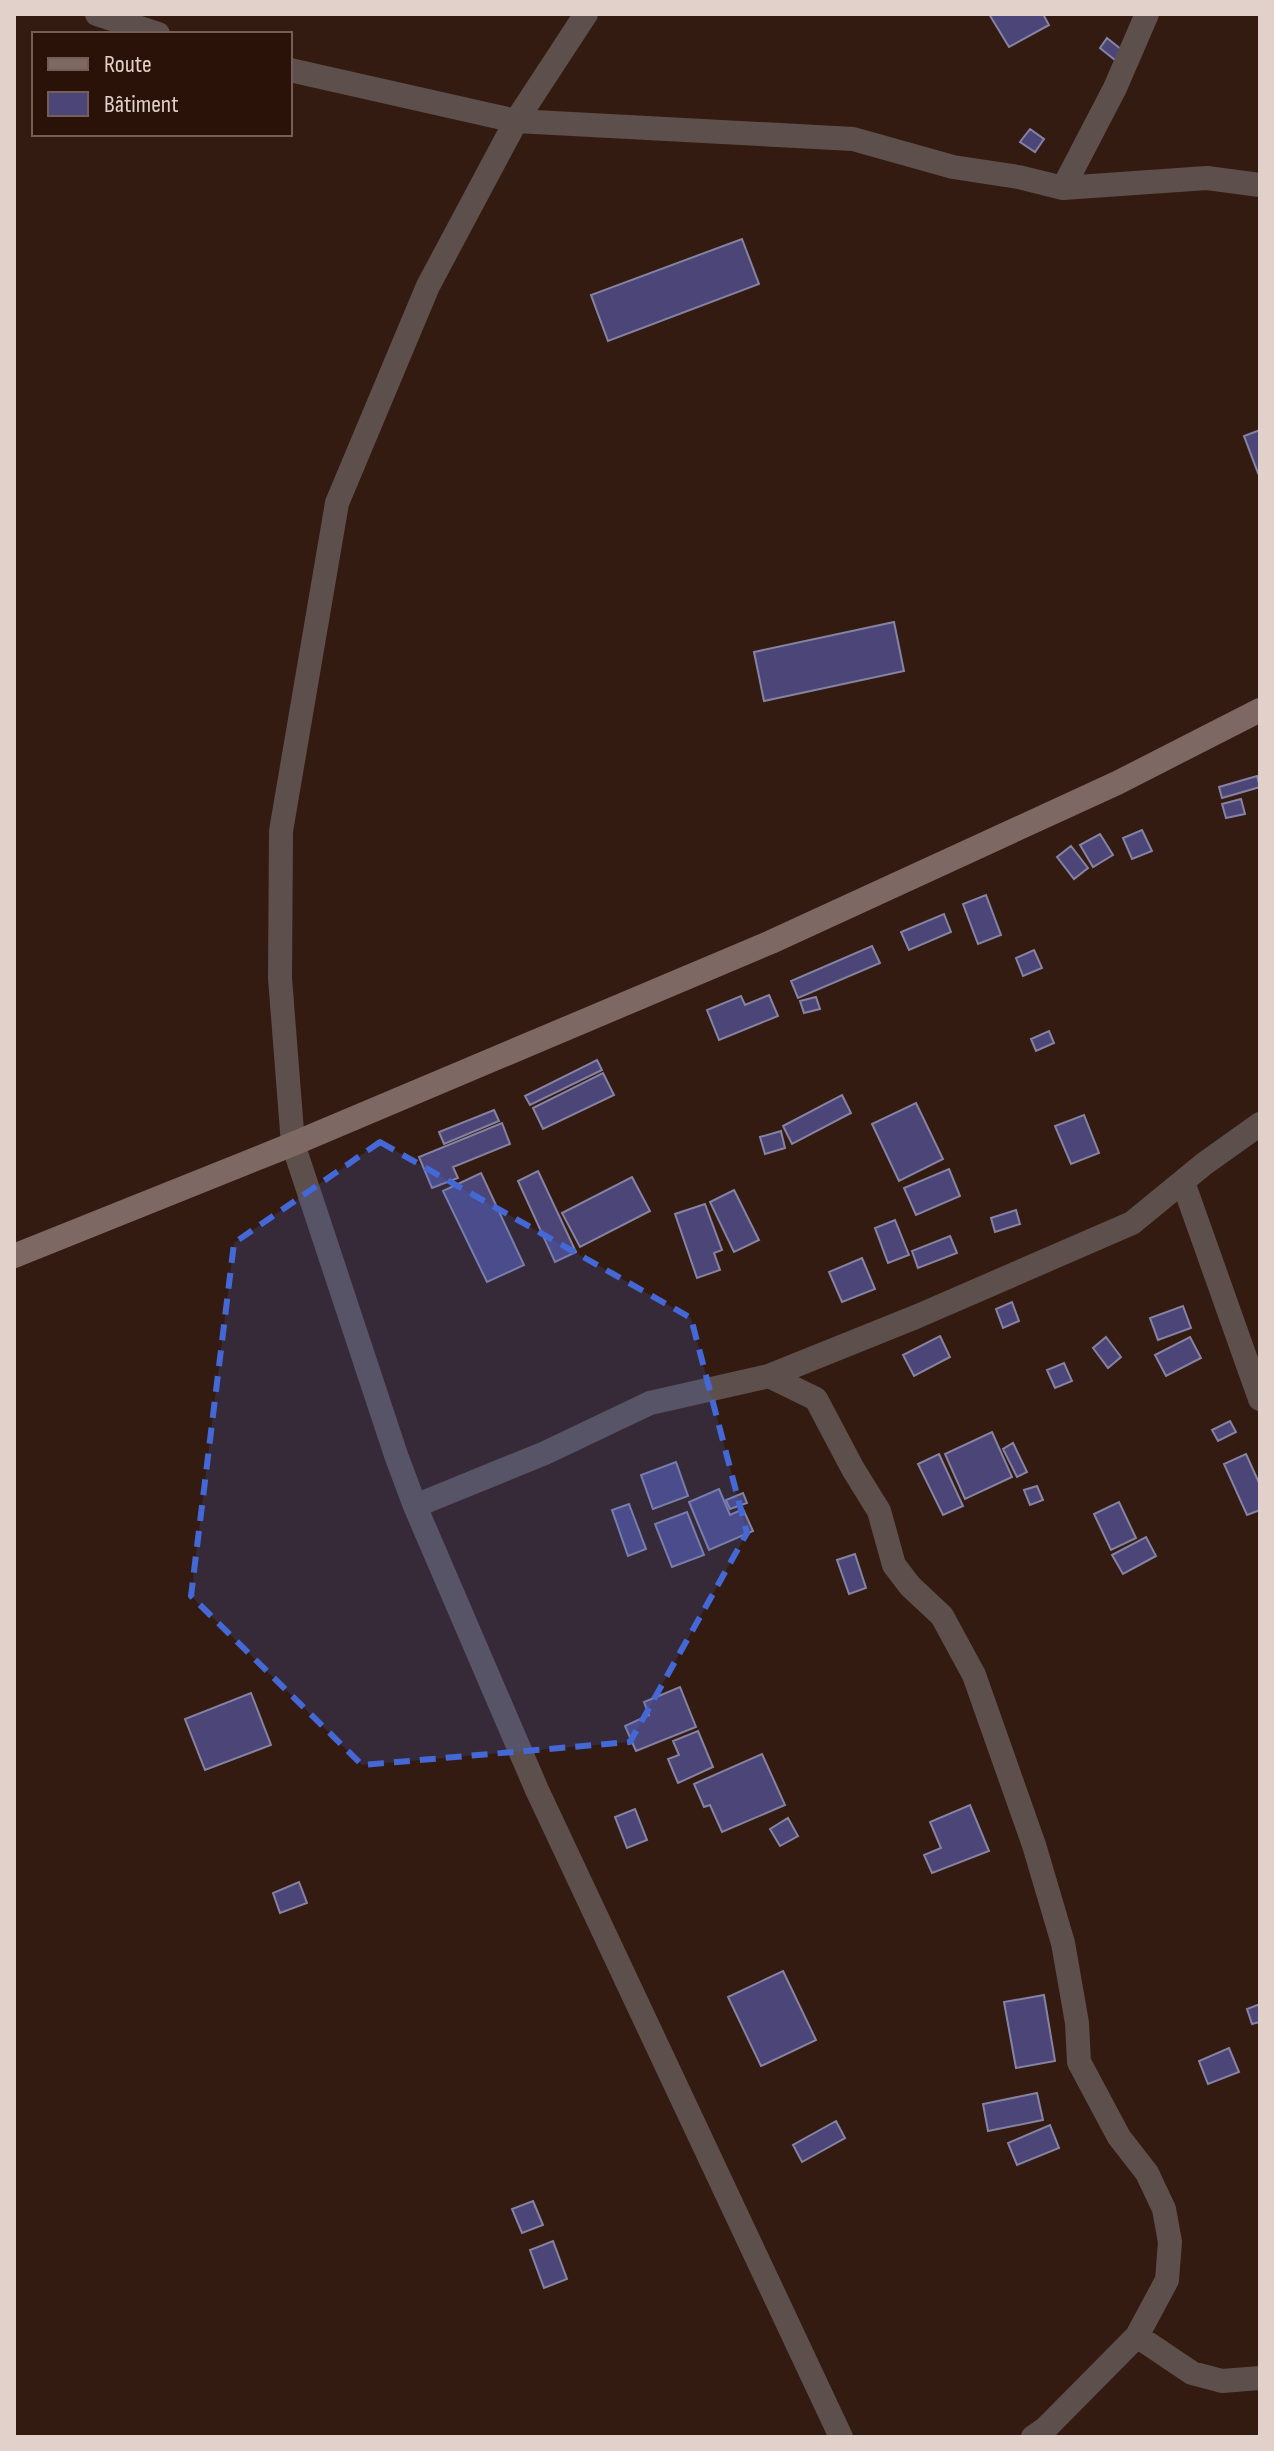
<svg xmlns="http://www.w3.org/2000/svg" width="1274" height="2451" font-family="'Sofia Sans Condensed',sans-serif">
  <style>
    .building { fill: #4b4578; stroke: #8583a1; stroke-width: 2 }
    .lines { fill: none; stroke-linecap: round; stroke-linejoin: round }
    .street { stroke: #5d4f4c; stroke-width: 24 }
    .secondary { stroke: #7e6863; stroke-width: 24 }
    .marked { fill: #4468d5; fill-opacity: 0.2; stroke: #4468d5; stroke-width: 6; stroke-dasharray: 16 10; stroke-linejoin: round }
  </style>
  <rect width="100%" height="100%" fill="#341b11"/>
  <!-- building -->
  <path class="building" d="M989,14h54l6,11 -40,22z
    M1107,38l15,12 -7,10 -15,-12z
    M1030,129l14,10 -9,13 -15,-10z
    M742,239l17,45 -151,57 -17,-46z
    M1260,430v42l-2,1 -14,-37z
    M894,622l10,49 -140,30 -10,-49z
    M1257,776l3,11 -38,11 -3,-11z
    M1241,799l4,15 -19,4 -4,-14z
    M1142,830l10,21 -20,8 -9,-21z
    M1100,834l13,21 -20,12 -13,-22z
    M1071,846l17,22 -14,11 -17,-22z
    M986,895l15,40 -23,9 -15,-40z
    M944,914l7,18 -42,18 -8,-18z
    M872,946l8,17 -82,35 -7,-17z
    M1034,950l8,18 -19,8 -7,-18z
    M769,995l9,21 -59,24 -12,-30 34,-14 4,9z
    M816,997l4,12 -16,4 -4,-12z
    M1049,1031l5,12 -18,8 -5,-12z
    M597,1060l5,10 -72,35 -5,-9z
    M603,1073l11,22 -71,34 -10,-21z
    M842,1095l9,18 -59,31 -9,-18z
    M916,1103l27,56 -44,22 -27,-57z
    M494,1110l5,11 -55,23 -5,-12z
    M1084,1115l15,38 -28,11 -16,-38z
    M502,1123l8,21 -57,23 5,11 -26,10 -13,-31z
    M781,1131l4,17 -20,6 -5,-17z
    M949,1169l11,27 -44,19 -12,-27z
    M538,1171l38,81 -21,10 -37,-81z
    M481,1173l43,92 -37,17 -44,-91z
    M632,1177l18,34 -70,36 -18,-34z
    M734,1190l25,50 -25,12 -24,-50z
    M705,1204l17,46 -8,3 6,17 -23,8 -22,-64z
    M1016,1210l4,14 -25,8 -4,-14z
    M895,1220l14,35 -21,8 -13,-35z
    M950,1236l7,17 -39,15 -6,-17z
    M862,1258l13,31 -33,13 -13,-30z
    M1012,1302l7,19 -16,7 -7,-19z
    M1183,1306l8,22 -33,12 -8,-22z
    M940,1336l10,21 -36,19 -11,-21z
    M1106,1337l15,20 -13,11 -15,-20z
    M1190,1337l11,21 -35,18 -11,-21z
    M1064,1363l8,18 -17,7 -8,-18z
    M1230,1421l6,11 -18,9 -6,-11z
    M992,1432l20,45 -47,22 -20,-45z
    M1013,1443l14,29 -10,5 -14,-28z
    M939,1454l24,52 -20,9 -25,-51z
    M1246,1454l14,31v25l-13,5 -23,-51z
    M676,1462l12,34 -35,13 -12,-34z
    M1037,1486l6,14 -13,5 -6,-15z
    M719,1489l11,26 13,-6 10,22 -44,19 -20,-48z
    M743,1493l4,10 -17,6 -4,-9z
    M1119,1502l17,36 -25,12 -17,-36z
    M629,1504l17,45 -18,7 -16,-46z
    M687,1512l17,43 -32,12 -17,-43z
    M1146,1537l10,19 -33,18 -11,-19z
    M855,1554l11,34 -17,6 -12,-34z
    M680,1687l16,40 -60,24 -11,-25 24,-11 -5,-13z
    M251,1693l20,52 -66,25 -20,-51z
    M698,1731l15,36 -35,16 -10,-24 11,-4 -6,-14z
    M762,1754l23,51 -63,27 -12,-27 -6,2 -10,-23z
    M970,1805l19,46 -57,22 -8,-18 17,-7 -11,-26z
    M635,1809l12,31 -20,8 -12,-31z
    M788,1818l10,18 -18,10 -10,-17z
    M299,1882l8,21 -27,10 -7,-20z
    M783,1971l33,69 -55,26 -33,-69z
    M1044,1995l11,66 -39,7 -12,-66z
    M1260,2004v18l-8,2 -5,-15z
    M1229,2048l10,24 -31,12 -9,-23z
    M1037,2093l6,27 -55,11 -5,-27z
    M836,2121l9,17 -43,24 -9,-17z
    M1050,2125l9,23 -42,17 -9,-22z
    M533,2201l10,24 -21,8 -10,-24z
    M553,2241l14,38 -23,9 -14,-38z"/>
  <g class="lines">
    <!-- street -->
    <path class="street" d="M97,14l61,20
      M586,14l-70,107 -88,165 -91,217 -56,328 -1,147 13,166 103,311 19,51 122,284 304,647
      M290,70l226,51 337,18 100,28 65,10 45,11 144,-10 53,7
      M1063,188l52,-100 32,-74
      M1183,1182l77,217
      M769,1376l149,-60 214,-93 72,-59 56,-40
      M415,1506l130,-53 105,-50 119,-27 47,23 37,70 26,42 15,54 16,21 32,30 32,59 60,170 29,98 14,80 2,39 40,75 28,36 17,36 6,33 -3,38 -30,56 -91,92 -13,9
      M1137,2336l55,37 30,8 38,-3"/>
    <!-- secondary -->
    <path class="secondary" d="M14,1256l279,-112 478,-202 346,-159 143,-73"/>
  </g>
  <!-- marked area -->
  <path class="marked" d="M380,1142l311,176 56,215 -117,209 -268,23 -171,-169 43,-353z"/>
  <!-- border -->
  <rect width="1274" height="2451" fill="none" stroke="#e2d1ca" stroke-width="32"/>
  <!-- legend -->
  <rect x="32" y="32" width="260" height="104" fill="#2a1208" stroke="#745e56" stroke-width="2"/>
  <rect x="48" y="58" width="40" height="12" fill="#7e6863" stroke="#745e56" stroke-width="2"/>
  <text x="104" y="72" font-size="24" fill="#e2d1ca">Route</text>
  <rect x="48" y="92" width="40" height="24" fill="#4b4578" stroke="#745e56" stroke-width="2"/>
  <text x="104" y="112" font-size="24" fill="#e2d1ca">Bâtiment</text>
</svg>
